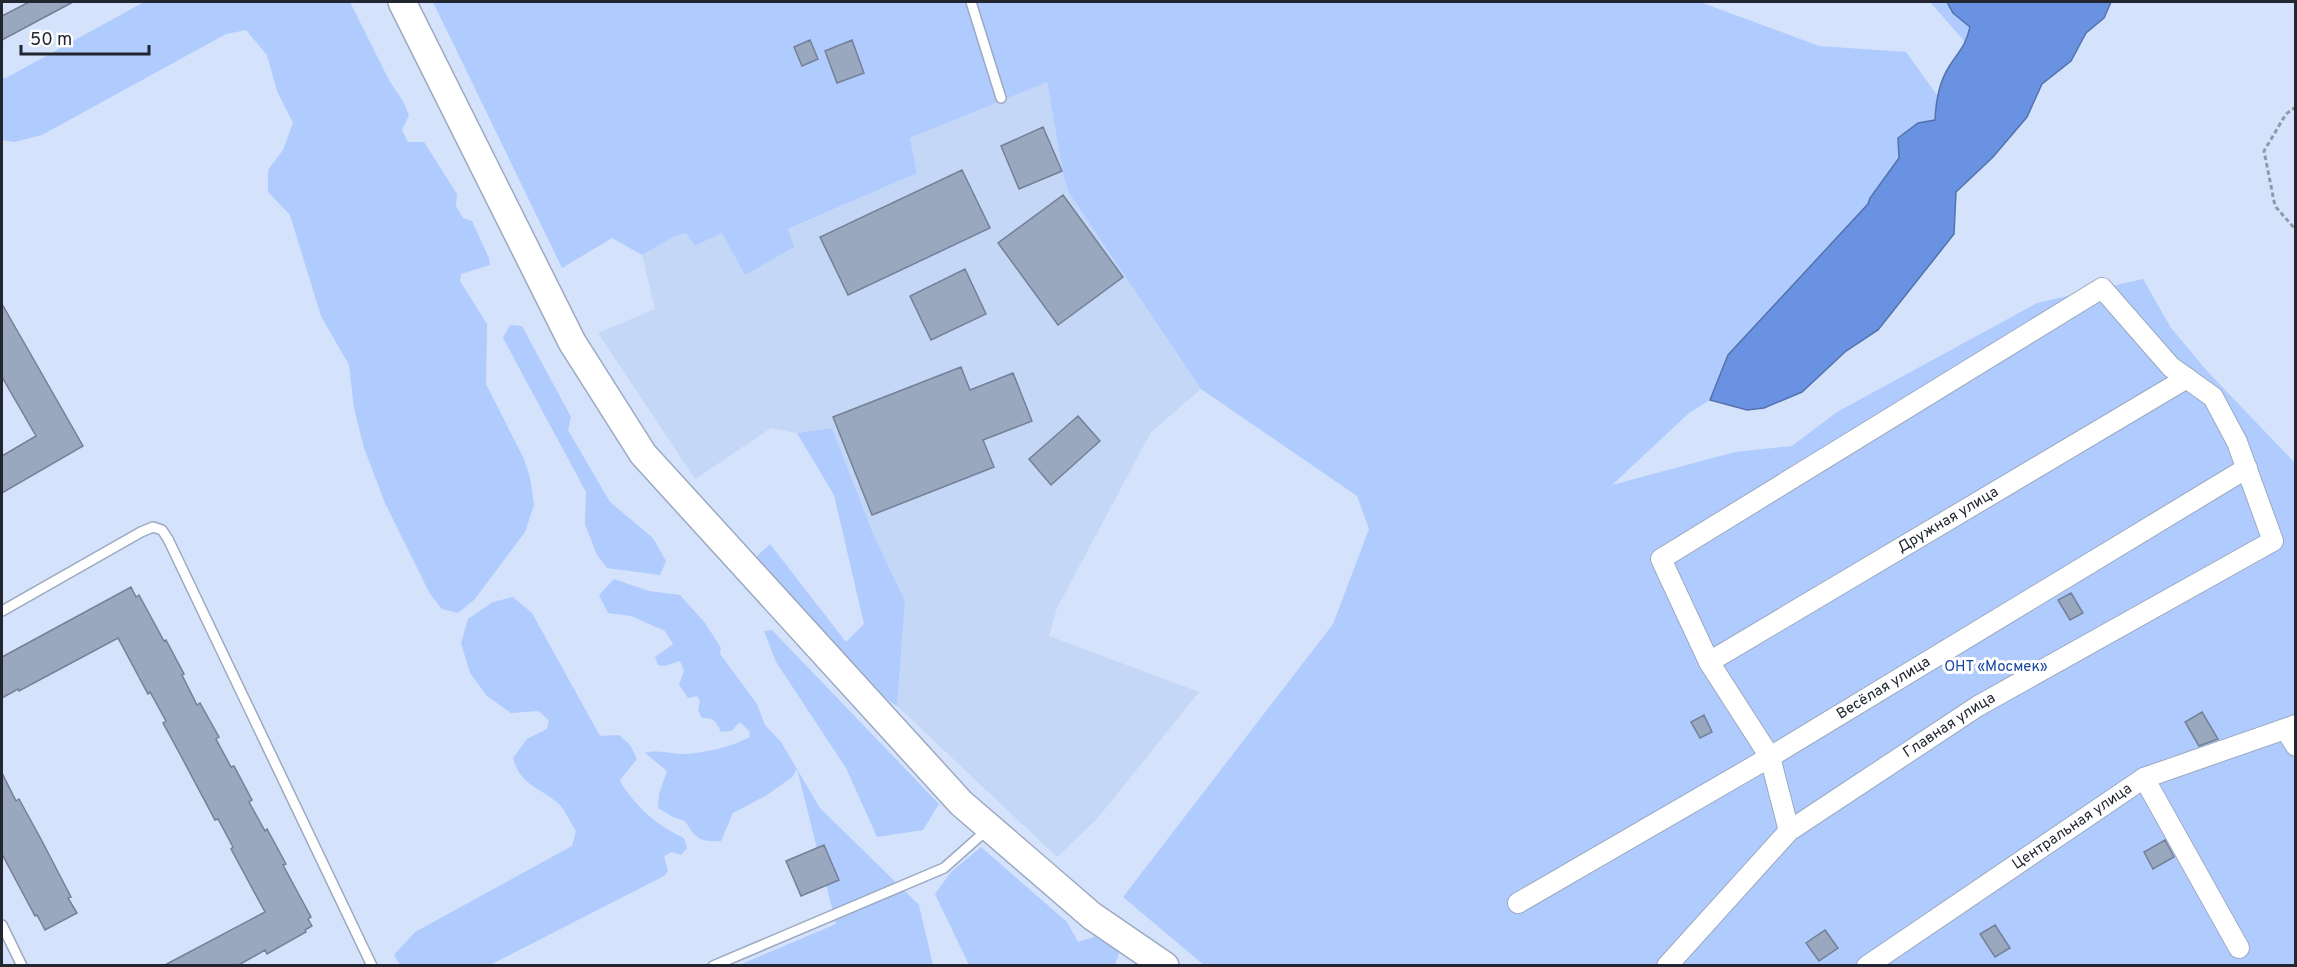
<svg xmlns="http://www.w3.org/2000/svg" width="2297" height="967" font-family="Overpass,sans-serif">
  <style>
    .built { fill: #c5d7f7 }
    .green { fill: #b0cbfd }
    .water { fill: #6993e2; stroke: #5372ad; stroke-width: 1.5 }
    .building { fill: #99a7bf; stroke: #738097; stroke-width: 1.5 }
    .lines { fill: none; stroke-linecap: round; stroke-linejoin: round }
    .lane-casing { stroke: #9ba9c1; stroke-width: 12 }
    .street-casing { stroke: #9ba9c1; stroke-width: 22 }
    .secondary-casing { stroke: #9ba9c1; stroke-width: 30 }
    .path { stroke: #8f99ad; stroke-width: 3; stroke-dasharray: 4.5 3; stroke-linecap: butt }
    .lane { stroke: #fff; stroke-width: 9 }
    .street { stroke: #fff; stroke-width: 20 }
    .secondary { stroke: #fff; stroke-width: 27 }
    .labels { text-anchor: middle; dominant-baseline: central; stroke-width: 6; stroke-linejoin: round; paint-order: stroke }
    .street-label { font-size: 15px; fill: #212630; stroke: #fff }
    .park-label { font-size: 15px; fill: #1946a2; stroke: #fff }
  </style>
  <rect width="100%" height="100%" fill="#d4e2fc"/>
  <!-- built -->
  <path class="built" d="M1047,81l17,97 5,15 132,196 -50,43 -94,176 -8,28 150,56 -102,127 -40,38 -160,-151 8,-105 -31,-65 -42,-108 -35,5 -26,-5 -76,51 -97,-146 57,-24 -13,-54 33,-19 11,-3 9,13 28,-13 22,42 42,-45 130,-57 -7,-35z"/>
  <!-- green -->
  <path class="green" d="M144,2h206l40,80 13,19 6,14 -7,15 6,12h16l33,52 -1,12 7,12 9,3 17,37 1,7 -29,9 -1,7 27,43 -1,60 38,75 6,18 4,28 -9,27 -50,67 -17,14 -16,-4 -12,-15 -45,-91 -21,-55 -10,-40 -5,-43 -28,-49 -31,-101 -22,-23v-22l15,-20 10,-27 -16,-32 -10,-36 -21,-25 -20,4 -184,101 -28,7 -12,-2v-62h4z
    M433,2h1267l119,44 87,6 31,43 -2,25 -17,3 -19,35 -29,40 -2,6 -140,151 -18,45 -21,13 -77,72 123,-33 57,-6 45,-34 200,-109 106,-24 28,49 36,43 88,92v502h-1091l-81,-68 210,-273 36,-95 -12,-33 -156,-107 -132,-196 -5,-15 -17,-96 -137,56 7,35 -129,56 6,18 -49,28 -23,-42 -27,13 -9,-13 -11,3 -33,19 -30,-17 -50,30z
    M1930,2h17l6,11 17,13 -4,17z
    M510,325l12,1 49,91 -3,13 42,72 43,36 13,23 -6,14 -53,-7 -10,-13 -12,-31 1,-32 -83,-154z
    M832,428l42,108 31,65 -8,105c-57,-37 -100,-95 -141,-149l14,-13 76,98 18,-18 -30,-129 -37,-62z
    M614,579l35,12 31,4 25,28 16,25 -1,6 37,50 8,21 16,17 39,66 99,97 14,60h-194l97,-41 -39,-155 -5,8 -25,18 -34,18 -12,28c-21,1 -25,-2 -36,-20l-12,-4 -15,-9 1,-14 8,-23 -22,-18c13,-4 25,1 39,1 21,-1 47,-7 66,-17l-1,-6 -9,-9 -9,9 -10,1c-5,-11 -7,-14 -19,-14l-4,-8 2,-9 -3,-5 -9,2 -9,-13 5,-14 -4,-10 -15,5 -7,-1 -3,-8 18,-13 -8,-13 -34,-15 -23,-3 -9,-18z
    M513,597l19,16 68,123 19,-1 11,10 7,14 -17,21 2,5c17,24 35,41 62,53l3,10 -6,7 -9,-3 -8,4 4,15 -4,5 -174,89h-90l-6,-10 21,-23 157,-86 4,-15c-6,-9 -11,-21 -18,-28 -20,-17 -37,-17 -45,-45l14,-19 20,-10 2,-9 -11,-9 -27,2 -24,-17 -17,-23 -9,-30 7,-24 25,-17z
    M772,630l167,174 -16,26 -46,7 -31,-69 -70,-106 -12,-31z
    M981,847l86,75 11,20 22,-7 20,16 -5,14h-146l-34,-71 16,-22z"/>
  <!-- water -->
  <path class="water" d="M1947,2h164l-7,16 -18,15 -15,28 -29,23 -15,33 -34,40 -37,35 -2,42 -76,96 -32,21 -44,41 -38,16 -17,2 -37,-10 18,-45 140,-151 2,-6 29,-40 -1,-20 20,-15 17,-3c1,-20 4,-38 15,-55 10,-15 16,-20 20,-38l-17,-14z"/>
  <!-- building -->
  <path class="building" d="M29,2h44l-71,38v-24z
    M810,40l8,19 -16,7 -8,-19z
    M852,40l12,33 -27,10 -12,-32z
    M1043,127l19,44 -43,18 -18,-43z
    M962,170l28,58 -142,67 -28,-58z
    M1063,195l60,82 -65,48 -60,-82z
    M965,269l21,45 -55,26 -21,-44z
    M2,304l81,142 -81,47v-37l34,-20 -34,-59z
    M961,367l9,23 43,-17 19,48 -49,19 11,27 -122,48 -39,-98z
    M1078,416l22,25 -49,44 -22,-26z
    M131,587l5,10 3,-2 25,46 2,-1 18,34 -2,1 15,30 3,-2 19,34 -3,2 15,28 3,-1 18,34 -3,2 16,29 2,-2 19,35 -3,1 28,52 -3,2 4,7 -7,4 1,2 -39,22 -2,-4 -28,16h-74l102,-54 -34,-63 2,-2 -15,-28 -3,1 -34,-64 -18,-33 3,-2 -16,-29 -2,2 -30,-56 -99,53 -1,-2 -16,9v-41z
    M2071,593l12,20 -13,7 -12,-20z
    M2202,712l16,27 -19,7 -14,-24z
    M1704,715l8,17 -12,6 -9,-16z
    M2,773l14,28 3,-2 23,42 29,56 -3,1 9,15 -32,17 -8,-15 -2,1 -33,-62z
    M2165,840l9,17 -21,12 -9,-17z
    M824,845l15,35 -38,16 -15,-35z
    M1995,925l15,23 -15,9 -15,-23z
    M1825,930l13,18 -19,13 -13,-18z"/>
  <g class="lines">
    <defs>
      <path id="lane" d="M971,2l30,96
        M2,611l139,-79 12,-5 9,3 6,9 204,427
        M2,925l20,41
        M713,966l231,-98 44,-39"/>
      <g id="street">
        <path id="s1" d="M1709,662l478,-284"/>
        <path d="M2285,729l11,17"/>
        <path d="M2144,778l95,170"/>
        <path id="s2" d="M1518,903l252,-146 477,-289"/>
        <path id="s3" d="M1667,966l122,-135 189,-125 295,-165 -36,-99 -24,-45 -42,-30 -69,-79 -441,271 48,103 61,95 19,74"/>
        <path id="s4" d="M1867,966l277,-188 152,-53"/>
      </g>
      <path id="secondary" d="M402,2l170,340 71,112 318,349 131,113 73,50"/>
    </defs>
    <!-- lane casing -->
    <use href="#lane" class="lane-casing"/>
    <!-- street casing -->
    <use href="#street" class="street-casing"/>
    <!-- secondary casing -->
    <use href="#secondary" class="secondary-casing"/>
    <!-- path -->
    <path class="path" d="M2296,107l-10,7 -22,37 11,55 21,24"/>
    <!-- lane -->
    <use href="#lane" class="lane"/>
    <!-- street -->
    <use href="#street" class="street"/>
    <!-- secondary -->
    <use href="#secondary" class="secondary"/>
  </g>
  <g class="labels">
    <!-- street labels -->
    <g class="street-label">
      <text stroke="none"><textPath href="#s1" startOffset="278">Дружная улица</textPath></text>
      <text stroke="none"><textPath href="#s2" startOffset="424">Весёлая улица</textPath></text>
      <text stroke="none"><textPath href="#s3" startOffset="374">Главная улица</textPath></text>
      <text stroke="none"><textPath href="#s4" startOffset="248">Центральная улица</textPath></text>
    </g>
    <!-- park labels -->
    <g class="park-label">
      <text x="1996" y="667">ОНТ «Мосмек»</text>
    </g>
  </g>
  <!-- border -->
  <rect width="2297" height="967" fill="none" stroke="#212630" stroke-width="6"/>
  <!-- scale -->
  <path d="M21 45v9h128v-9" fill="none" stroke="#212630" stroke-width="3"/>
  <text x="30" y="45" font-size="18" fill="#212630" stroke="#ffffff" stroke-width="4.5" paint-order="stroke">50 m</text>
</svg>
